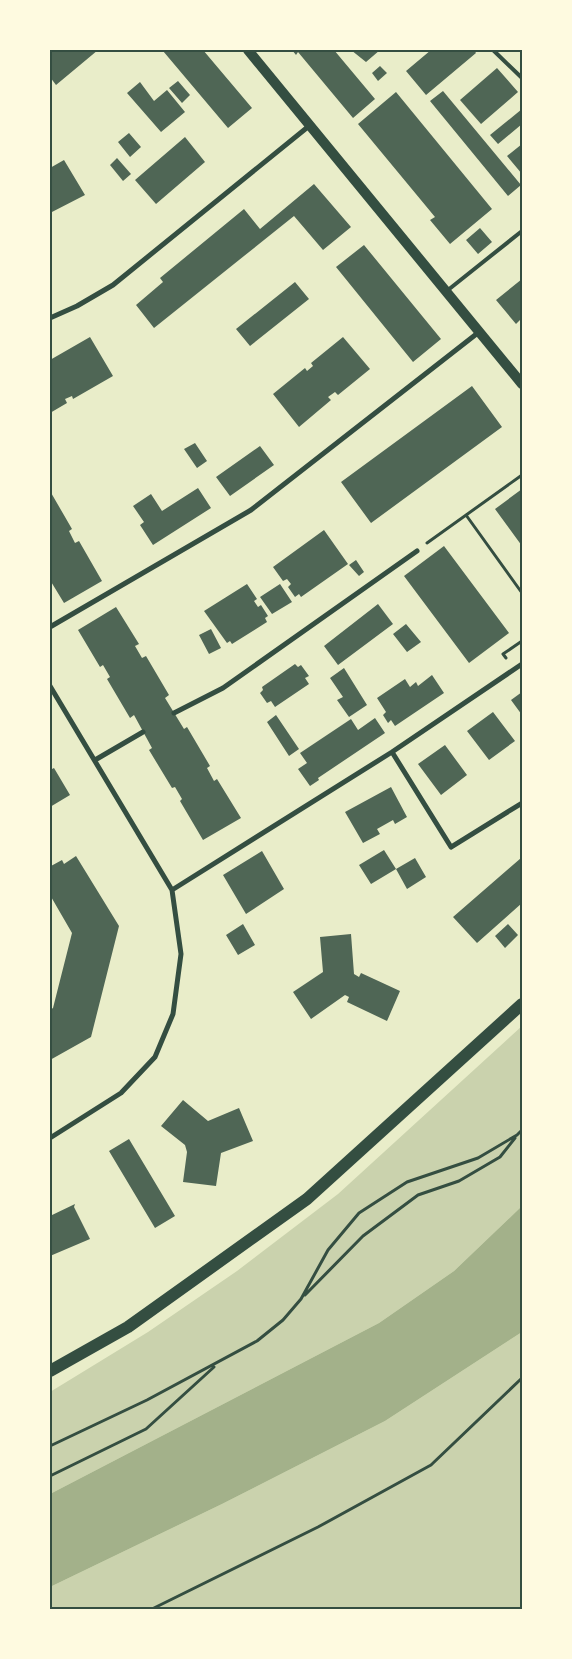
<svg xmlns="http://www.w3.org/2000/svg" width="572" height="1659" font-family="Rubik,sans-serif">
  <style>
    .green { fill: #cad2ad }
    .water { fill: #a3b18a }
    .building { fill: #4f6655 }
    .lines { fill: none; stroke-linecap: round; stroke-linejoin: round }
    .path { stroke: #344e41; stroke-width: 3 }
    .service { stroke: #344e41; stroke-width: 4 }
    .minor { stroke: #344e41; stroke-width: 5 }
    .secondary { stroke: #344e41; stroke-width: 10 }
    .primary { stroke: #344e41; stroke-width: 12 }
    .neatline { fill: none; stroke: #344e41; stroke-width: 2 }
  </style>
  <rect width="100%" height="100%" fill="#e9edc9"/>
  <!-- green -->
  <path class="green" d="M522,1026v180l-68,65 -75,52 -329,171v-102l98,-60 89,-61 101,-77z
    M522,1332v277h-472v-22l172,-83 163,-83z"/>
  <!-- water -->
  <path class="water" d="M522,1206v126l-137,89 -163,83 -172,83v-93l329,-171 75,-52z"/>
  <!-- building -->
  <path class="building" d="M50,50h48l-42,35 -6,-8z
    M165,50h38l49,58 -24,20 -65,-77z
    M292,50h42l41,49 -22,19 -55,-66 -2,3z
    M351,50h29l-14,12z
    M431,50h43l2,3 -50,42 -20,-24z
    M380,66l7,7 -9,8 -6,-8z
    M497,68l21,24 -37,32 -21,-24z
    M178,81l12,14 -8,8 -13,-15z
    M140,82l14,19 13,-11 18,22 -24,20 -34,-39z
    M443,91l78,94 -13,11 -78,-95z
    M396,92l96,117 -42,35 -20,-24 5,-3 -77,-93z
    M522,109v15l-24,20 -8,-9z
    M129,133l12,14 -11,10 -12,-15z
    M185,137l20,25 -49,42 -21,-24z
    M522,144v30l-15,-18z
    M117,158l14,16 -8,7 -13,-16z
    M64,160l21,35 -35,18v-45z
    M314,184l37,43 -28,23 -29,-34 -140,112 -18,-23 27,-23 -3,-4 84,-69 16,20z
    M480,228l12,14 -14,12 -12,-14z
    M364,245l77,94 -28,23 -77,-95z
    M522,279v44l-2,-3 -4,4 -20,-24z
    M295,282l14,17 -59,47 -14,-17z
    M90,337l23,39 -40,23 -1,-3 -7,3 2,4 -17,10v-48l2,-1 -2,-4z
    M343,337l27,32 -32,26 -3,-3 -7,5 3,3 -32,27 -26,-33 32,-26 2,3 6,-5 -2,-3z
    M472,386l30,41 -131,96 -30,-41z
    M195,443l12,18 -10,7 -13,-19z
    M260,446l14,19 -44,31 -14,-19z
    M198,488l13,20 -58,37 -13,-20 4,-3 -11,-16 18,-12 11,17z
    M522,489v57l-27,-37z
    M50,491l22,38 -3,2 6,12 4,-2 23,40 -38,22 -14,-23z
    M324,530l24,34 -47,33 -2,-3 -4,3 -7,-10 3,-3 -4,-5 -4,2 -10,-14z
    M444,546l65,87 -40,30 -65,-87z
    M356,560l8,12 -5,4 -10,-11z
    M247,584l10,15 -3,2 4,6 3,-2 7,11 -3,2 2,4 -35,22 -2,-3 -3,2 -23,-32z
    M280,584l12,18 -20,12 -12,-17z
    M378,604l15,20 -55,41 -14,-19z
    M116,607l23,37 -4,2 7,12 4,-2 23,39 -4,3 19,31 3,-2 23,39 -3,2 7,13 3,-2 24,39 -38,22 -23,-39 2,-2 -7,-12 -3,1 -23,-38 3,-2 -18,-33 -4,3 -23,-39 3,-2 -7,-12 -3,2 -22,-37z
    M406,624l15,18 -14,10 -14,-18z
    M211,629l10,19 -12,6 -10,-19z
    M295,664l3,3 3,-2 8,11 -4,2 4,6 -34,23 -4,-6 -4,2 -7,-10 3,-3 -1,-3z
    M344,668l23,37 -18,12 -12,-17 6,-3 -13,-19z
    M432,675l12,18 -49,33 -4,-6 -3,3 -5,-8 3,-3 -9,-14 28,-19 5,8 6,-5 2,4z
    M522,692v23l-11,-15z
    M493,712l22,29 -26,19 -22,-29z
    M276,715l23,34 -10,7 -22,-34z
    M375,718l10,15 -67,45 1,2 -9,6 -12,-17 9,-6 -7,-10 51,-34 7,11z
    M445,745l22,30 -26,20 -23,-31z
    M54,768l16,27 -20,12v-37z
    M391,787l16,30 -12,7 -2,-4 -16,9 3,5 -17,9 -18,-31z
    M384,850l12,19 -25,15 -12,-19z
    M262,851l22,38 -38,25 -23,-39z
    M76,856l43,70 -28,111 -41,23v-50l3,-2 19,-75 -22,-38v-23l2,-2 -1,-4 11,-6 2,4z
    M415,858l11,19 -19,12 -11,-20z
    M521,858l1,45 -45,40 -24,-26z
    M243,924l12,21 -17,10 -12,-20z
    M508,924l10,11 -13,13 -10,-12z
    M351,934l3,40 5,3 2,-4 39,18 -13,30 -40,-19 2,-5 -4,-2 -34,24 -18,-27 30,-20 -3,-35z
    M183,1100l25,21 31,-13 14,33 -32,12 -5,33 -33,-4 4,-30 -2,-7 -24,-19z
    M129,1139l46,77 -20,12 -46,-77z
    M75,1204l-1,3 16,32 -40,17v-40z"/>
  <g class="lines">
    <!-- path -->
    <path class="path" d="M466,515l56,78
      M427,543l95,-68
      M506,658l-3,-4 19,-13
      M305,1295l58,-59 55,-41 41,-14 41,-24 15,-19
      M50,1446l97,-46 110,-59 26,-21 18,-21 27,-49 31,-37 48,-31 71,-24 39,-23 5,-5
      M50,1476l96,-47 68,-62
      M152,1609l166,-82 113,-62 91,-87"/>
    <!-- service -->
    <path class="service" d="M493,50l29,28
      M448,290l74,-59"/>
    <!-- minor -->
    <path class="minor" d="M50,318l27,-12 36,-21 196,-159
      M50,627l201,-117 228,-178
      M50,686l122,204 9,64 -8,60 -18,43 -34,36 -71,45
      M174,713l49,-25 194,-137
      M392,752l59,95 71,-44
      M95,760l48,-28
      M172,890l220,-138 130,-88"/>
    <!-- secondary -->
    <path class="secondary" d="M248,50l274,334"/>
    <!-- primary -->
    <path class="primary" d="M50,1371l78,-44 179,-128 215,-195"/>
  </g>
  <!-- border -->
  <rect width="572" height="1659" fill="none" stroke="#fefae0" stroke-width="102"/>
  <rect x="51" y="51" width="470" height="1557" class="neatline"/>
</svg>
